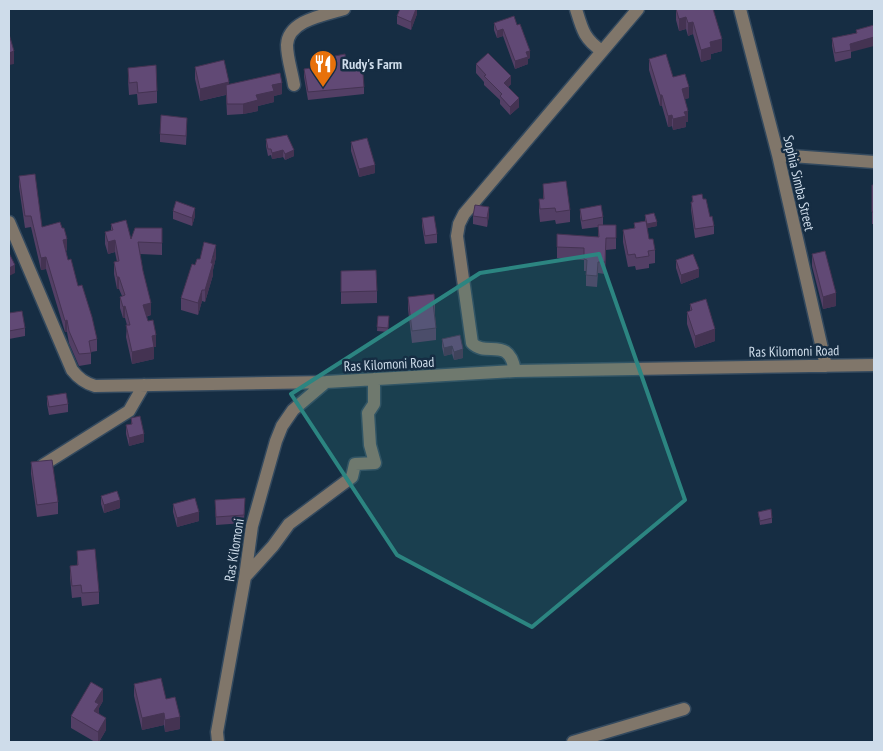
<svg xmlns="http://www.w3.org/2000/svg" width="883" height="751" font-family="'PT Sans Narrow',sans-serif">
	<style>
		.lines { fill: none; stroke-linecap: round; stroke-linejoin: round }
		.minor-casing { stroke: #33495e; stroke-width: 15 }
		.minor { stroke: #80766a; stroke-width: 12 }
		.wall { fill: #533f65 }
		.shaded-wall { fill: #443352 }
		.building { fill: #614975; stroke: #443352 }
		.marked { fill: #2c8581; fill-opacity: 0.2; stroke: #2c8581; stroke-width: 4; stroke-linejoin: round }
		.labels { text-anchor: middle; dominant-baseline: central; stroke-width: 5; stroke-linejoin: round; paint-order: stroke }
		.poi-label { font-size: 14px; font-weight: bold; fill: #cedcea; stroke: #162d43; text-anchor: start }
		.street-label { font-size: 14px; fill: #cedcea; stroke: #162d43 }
	</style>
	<rect width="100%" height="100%" fill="#162d43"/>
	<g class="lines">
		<defs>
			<path id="minor" d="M576,9C582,29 584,39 602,51
				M740,9L778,155L826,366
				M294,85C292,72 287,58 287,45C288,20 325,15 344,9
				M778,155L874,162
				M9,222L72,370C79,379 85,383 95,386L326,382L515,371L874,365
				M515,371C509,335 486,358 472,343L457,236L459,224L464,214L638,9
				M43,465L129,411L144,385
				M245,577L273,546L289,524L352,477L355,464L375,463L370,445L368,413L374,404V379
				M218,742L217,732L245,577L252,526L276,441L282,426L293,410L326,382
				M573,742L684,709"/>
		</defs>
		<!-- minor casing -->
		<use href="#minor" class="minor-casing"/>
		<!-- minor -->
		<use href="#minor" class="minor"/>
	</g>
	<!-- wall -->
	<path class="wall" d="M417,9V14L411,30L397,24V16Z
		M676,9H713L722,51L711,54V59L701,62L693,34L688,36L686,29L679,31L676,20Z
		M494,23L517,25L530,58L528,59V64L515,69L503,36L497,38L494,30Z
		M874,25L851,52V58L835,62L832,46V38L856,33V30Z
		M335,56L346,62L364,87V94L308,100L304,77V69L311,68V64L335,60Z
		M649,59L673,77L689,98L685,99L688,122H686V127L673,130L672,126L668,127L662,106H660L649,70Z
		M476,64L511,84L508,87L519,107L510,115L500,104V100L484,85V82L476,73Z
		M195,67L229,85L282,94L274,96V102L258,106V111L243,114L227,115L226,95L200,101L195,79Z
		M128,68L157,91V103L138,105L137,94L129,95L128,80Z
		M187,126L186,145L160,142V134Z
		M266,139L294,156L285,160L283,157L272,159L271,155L268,156L266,146Z
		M351,142L375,173L359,177L351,151Z
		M19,176L42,227L67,250L66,251L68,260L78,286L97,339V351L91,352V364L79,366L69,343L67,332H65L46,269L41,270L31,227L25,228L19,187Z
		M543,184L570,210V222L556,224L555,220L540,222L539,212V199H543Z
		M872,185H874V224H872Z
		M692,196L703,199L714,226V234L695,238L691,210V202H692Z
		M580,209L603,217V225H616V249L606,250L605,274L598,273L597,287L586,286V271H584V260L557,258V247L598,237V227L582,229L580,217Z
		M173,211L195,216L192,226L173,219Z
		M489,215L487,227L473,224V216Z
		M645,215L657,226L647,228L649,239L655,250V263L649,264V268L636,270L635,266L628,267L623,242V230L634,228V223L645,221Z
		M422,218L437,234V243L425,244L422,226Z
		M111,224L131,239L162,228V255L140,254L151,315L146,317L156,347H154V359L132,364L126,337L127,325L125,318H123L120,308V297L122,296L119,289H117L114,274V262H117L115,252L108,254L105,244V232L111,231Z
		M812,254L836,306L823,309L812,266Z
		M216,257L213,270V275L205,302L202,301L198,315L181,310V298L195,265L200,259Z
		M676,260L699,277L681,284L676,268Z
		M341,271L377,291V303L341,304Z
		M408,297L435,303V315L436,328V340L412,343L408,309Z
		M690,304L715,341L695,348L687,324V312L690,311Z
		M9,313L25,328V336L9,339Z
		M378,316H389L388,332L377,331Z
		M442,339L463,358L454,360L452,354L444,356L442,347Z
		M47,396L68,404V412L49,415L47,404Z
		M131,418L144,442L129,446L126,434V425L131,424Z
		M31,462L58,502V514L37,517L31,474Z
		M101,496L120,508L104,513L101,504Z
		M245,498L244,523L216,525L215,500Z
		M173,504L199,521L177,527L173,512Z
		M758,512L772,518V523L760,525Z
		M77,551L99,592V604L82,606L81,597L72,598L70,578V566L77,565Z
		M134,684L166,699L180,729L165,732L164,725L142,730L134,696Z
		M103,701L99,708V713L106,730L99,742H95L71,728V716Z"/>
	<!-- shaded-wall -->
	<path class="shaded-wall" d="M416,9H417V14L411,30V22Z
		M686,17V29L679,31V19Z
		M693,22V34L688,36V23Z
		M503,29V36L497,38V31Z
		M874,37V46L851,52L850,44Z
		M722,39V51L711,54V59L701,62V50L710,42Z
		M14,51V64L9,65V53Z
		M530,51V58L528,59V64L515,69V61L526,52Z
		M511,76V84L504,91V83Z
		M229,82V94L200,101V89Z
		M282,83V94L274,96V102L258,106V111L243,114V104L272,85Z
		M689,87V98L682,100V89Z
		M660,95H662V106H660Z
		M519,98V107L510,115V107Z
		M688,111V122H686V127L673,130V119L684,112Z
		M672,115V126L668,127V116Z
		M283,150V157L272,159V153Z
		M294,150V156L285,160V154Z
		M375,165V173L359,177V169Z
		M489,207V215L487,227V218Z
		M195,208V216L192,226V218Z
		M657,222V226L647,228V224Z
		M606,238V250L605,274V262Z
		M67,239V250L63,251V240Z
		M115,240V252L108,254V242Z
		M216,245V257L213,270V275L205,302V290Z
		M46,257V269L41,270V258Z
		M15,265V273L9,276V268Z
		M699,269V277L681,284V275Z
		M117,277H119V289H117Z
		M202,290V301L198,315V303Z
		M836,293V306L823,309V297Z
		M151,303V315L143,317V305Z
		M125,306V318H123V307Z
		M67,320V332H65V321Z
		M715,329V341L695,348V336Z
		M156,335V347H154V359L132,364V352L152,336Z
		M452,346V354L444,356V348Z
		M463,349V358L454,360V352Z
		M144,434V442L129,446V438Z
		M120,500V508L104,513V505Z
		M199,512V521L177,527V518Z
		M103,689V701L99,708V716L94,723L95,702Z
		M164,713V725L142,730V718Z
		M180,717V729L165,732V720Z
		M106,718V730L99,742H98V732Z"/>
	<!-- building -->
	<path class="building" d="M400,9H416L411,22L397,16Z
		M676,9H713L722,39L710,42L711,47L701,50L693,22L688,23L686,17L679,19Z
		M514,16L517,25L520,24L530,51L526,52L528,57L515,61L503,29L497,31L494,23Z
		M874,25V37L850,44L851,50L835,53L832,38L857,33L856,30Z
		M9,34L14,51L9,53Z
		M488,53L511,76L504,83L519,98L510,107L500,96L502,94L484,76L486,75L476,64Z
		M345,54L346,62L362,60L364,87L308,92L304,69L311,68V64L336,60L335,56Z
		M666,54L673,77L685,74L689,87L682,89L688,111L684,112L686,116L673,119L672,115L668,116L662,95H660L649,59Z
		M224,60L229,82L200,89L195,67Z
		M156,65L157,91L138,93L137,82L129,83L128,68Z
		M280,73L282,83L272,85L274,91L256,95L258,100L243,104H227L226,85Z
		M161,115L187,118L186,136L160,134Z
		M287,135L294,150L285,154L283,150L272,153L271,149H268L266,139Z
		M367,138L375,165L359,169L351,142Z
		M35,174L42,227L60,222L62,228H64L67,239L63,240L68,260L71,259L78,286L82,285L92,317L97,339L89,341L91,353L79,354L69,331L67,320L65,321L46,257L41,258L31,216H25L19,176Z
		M566,181L570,210L556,212L555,208L540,209L539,199H544L543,184Z
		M872,185H874V212H872Z
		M702,194L703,199H706L710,217L712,216L714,226L695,229L691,202H693L692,196Z
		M176,201L195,208L192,218L173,211Z
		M475,205L489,207L487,218L473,216Z
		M601,205L603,217L582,221L580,209Z
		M654,213L657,222L647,224L645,215Z
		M434,216L437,234L425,236L422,218Z
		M126,220L131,239L135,228H162V243L138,242L143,271L151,303L143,305L148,321L153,320L156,335L152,336L154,347L132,352L126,325H130L125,306L123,307L120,297L125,295L119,277H117L114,262L119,261L115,240L108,242L105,232L113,230L111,224Z
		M646,221L649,239H653L655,250L648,251L649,256L636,258L635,254L628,255L623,230L635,228L634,223Z
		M598,225H616V238H606L605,262H598L597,276L586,275L587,260L584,259V248L557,247V234L599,237Z
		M204,242L216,245L211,263H213L205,290H202L198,303L181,298L192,264L195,265L197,259H200Z
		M825,251L836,293L823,297L812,254Z
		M9,253L15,265L9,268Z
		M693,254L699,269L681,275L676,260Z
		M376,270L377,291L341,292V271Z
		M434,294L435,303H433L436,328L412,331L408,297Z
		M706,299L715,329L695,336L687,312L692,310L690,304Z
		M22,311L25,328L9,331V313Z
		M378,316H389L388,328L377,327Z
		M460,335L463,349L454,352L452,346L444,348L442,339Z
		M66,393L68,404L49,407L47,396Z
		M140,416L144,434L129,438L126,425L132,424L131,418Z
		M52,460L58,502L37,505L31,462Z
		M117,491L120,500L104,505L101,496Z
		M195,498L199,512L177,518L173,504Z
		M245,498L244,515L216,517L215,500Z
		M771,509L772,518L760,521L758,512Z
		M95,549L99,592L82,593L81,585L72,586L70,566L78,565L77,551Z
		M161,678L166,699L175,697L180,717L165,720L164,713L142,718L134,684Z
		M91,682L103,689L95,702L99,704L94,711L106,718L98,732L71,716Z"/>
	<!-- marked area -->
	<path class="marked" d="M599,254L685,500L532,627L397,555L291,394L480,273Z"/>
	<!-- icons -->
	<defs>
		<symbol id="restaurant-pin" viewBox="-11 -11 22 30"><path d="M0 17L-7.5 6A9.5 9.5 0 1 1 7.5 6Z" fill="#e8710a" stroke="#162d43"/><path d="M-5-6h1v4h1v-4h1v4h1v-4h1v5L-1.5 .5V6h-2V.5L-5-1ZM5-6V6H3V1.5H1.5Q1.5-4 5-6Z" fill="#fff"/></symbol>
	</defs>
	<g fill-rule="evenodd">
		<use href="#restaurant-pin" x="307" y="48" width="32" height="43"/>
	</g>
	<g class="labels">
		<!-- poi labels -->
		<g class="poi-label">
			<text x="342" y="64">Rudy's Farm</text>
		</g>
		<!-- street labels -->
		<g class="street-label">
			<text transform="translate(799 183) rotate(77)">Sophia Simba Street</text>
			<text transform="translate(794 351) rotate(-1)">Ras Kilomoni Road</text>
			<text transform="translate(389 364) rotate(-3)">Ras Kilomoni Road</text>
			<text transform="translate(234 550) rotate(-81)">Ras Kilomoni</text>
		</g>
	</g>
	<!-- border -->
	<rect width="883" height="751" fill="none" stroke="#cedcea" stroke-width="20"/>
</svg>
